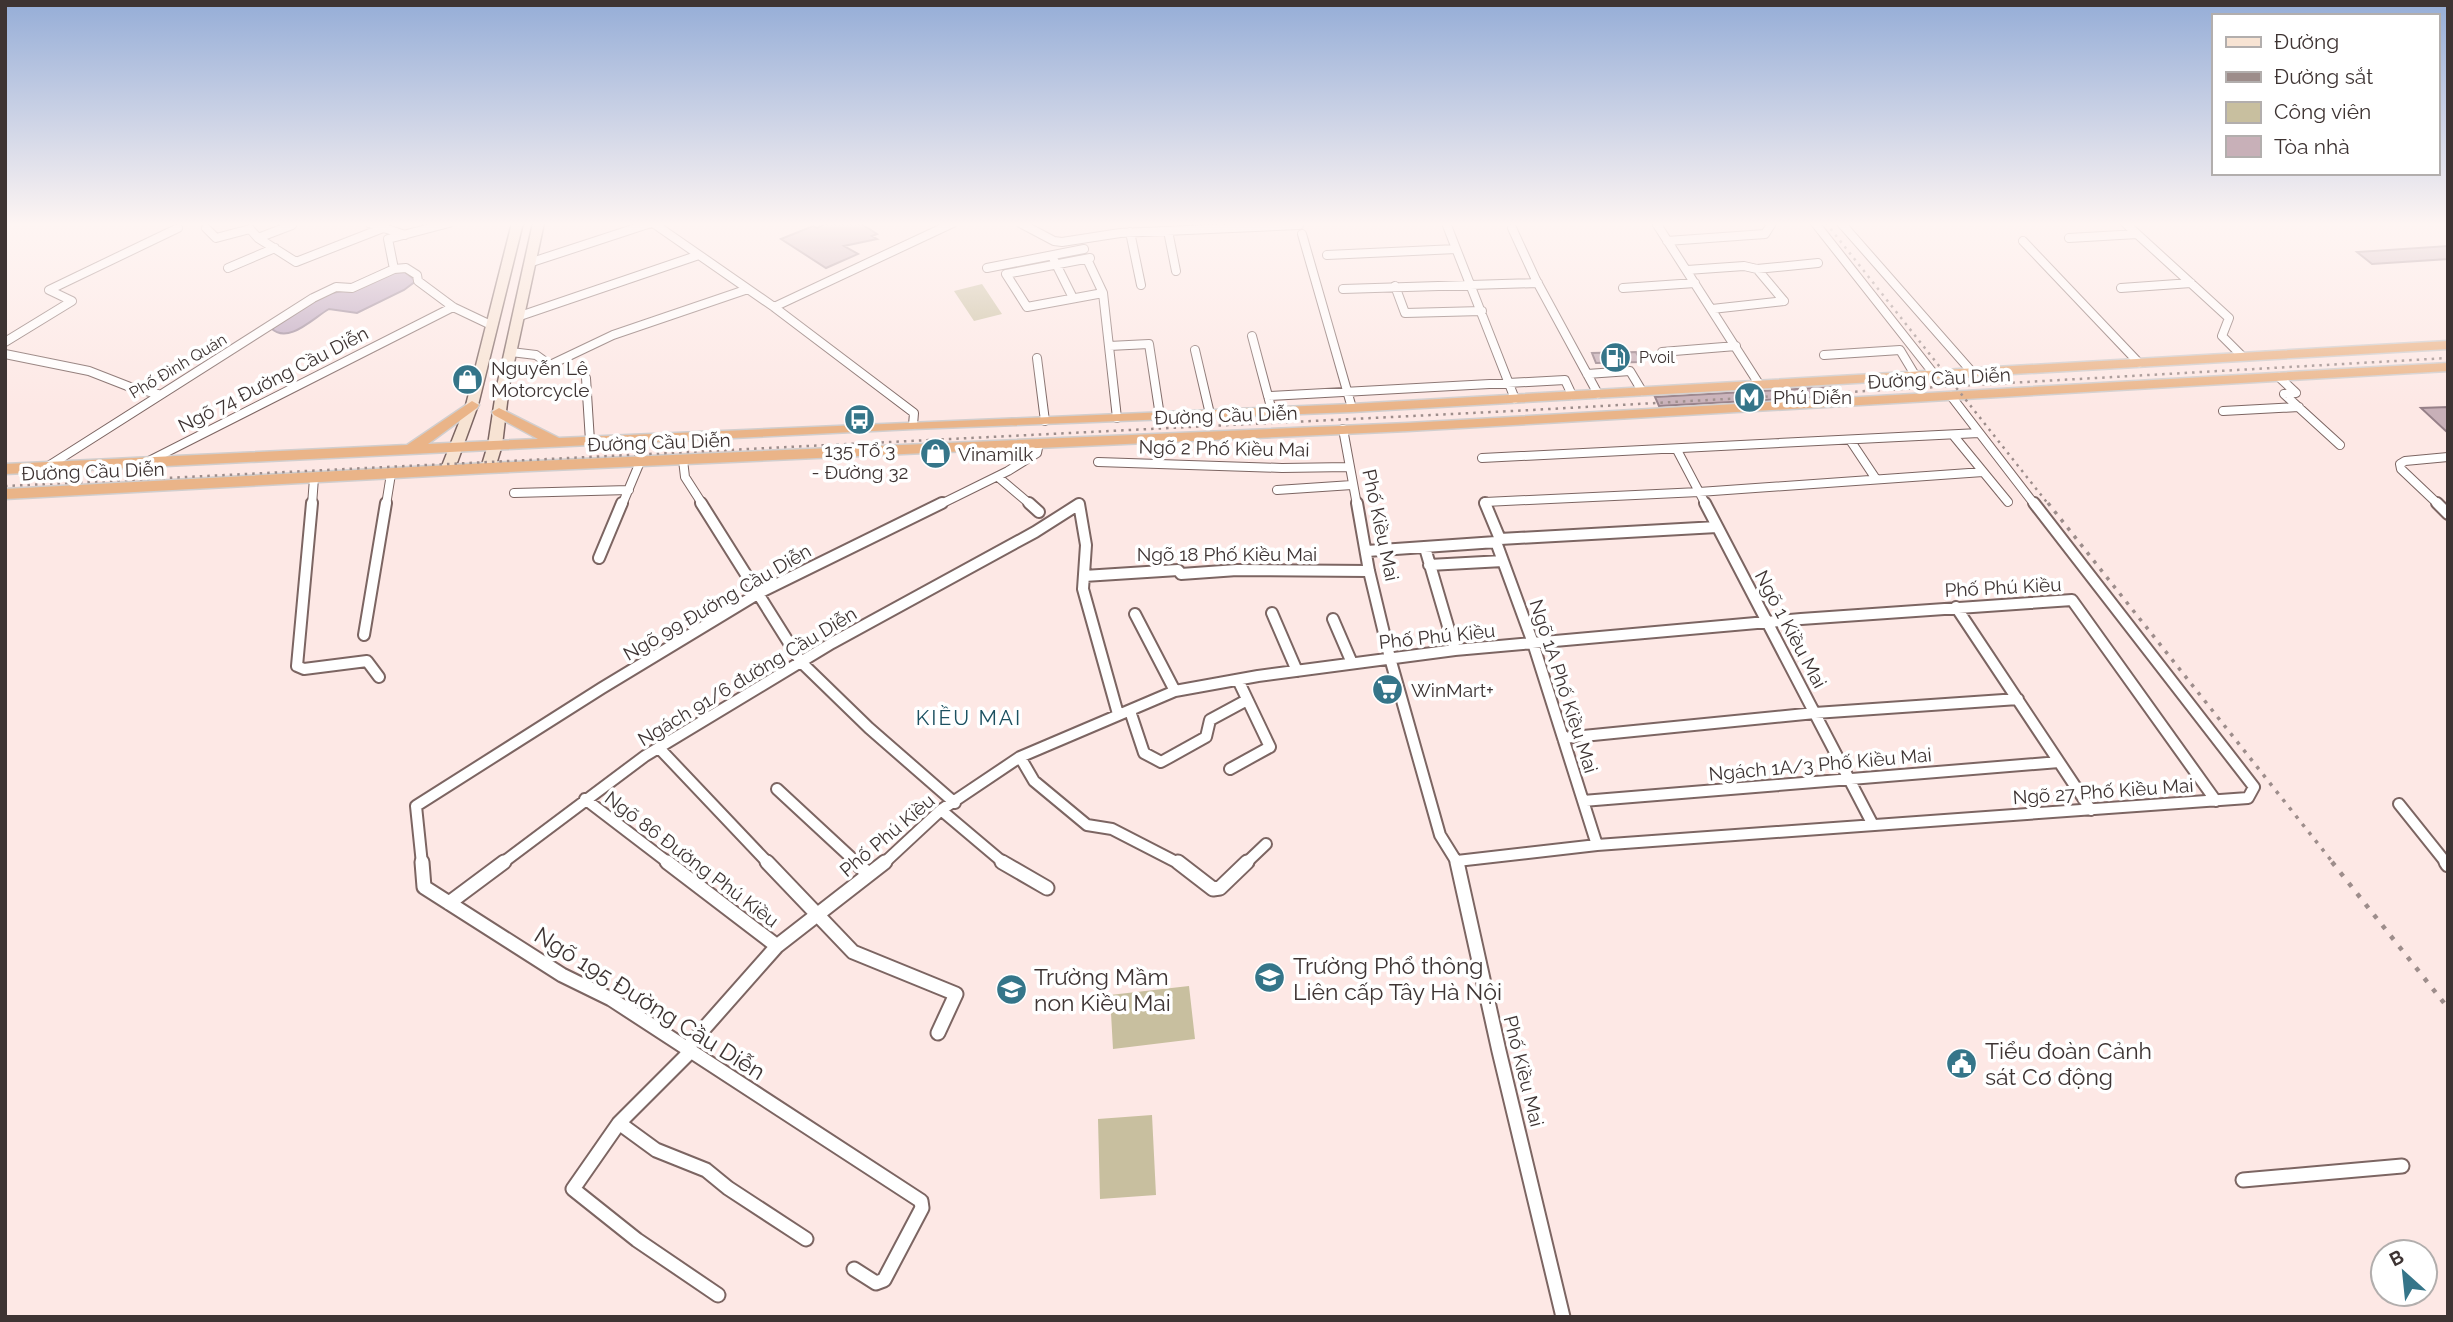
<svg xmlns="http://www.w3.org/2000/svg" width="2453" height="1322" font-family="Raleway,sans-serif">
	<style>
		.green { fill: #c8bf9f }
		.water { fill: #baa3be; stroke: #958294; stroke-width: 2 }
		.building { fill: #c8b0b8; stroke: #968088; stroke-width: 2 }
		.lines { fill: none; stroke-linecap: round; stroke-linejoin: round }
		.minor-far2-casing { stroke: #7c6562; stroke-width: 10 }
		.minor-far1-casing { stroke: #7c6562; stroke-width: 14 }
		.minor-casing { stroke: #7c6562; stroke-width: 17 }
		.secondary-casing { stroke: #7c6562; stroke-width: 3 }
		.trunk-casing { stroke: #d1cece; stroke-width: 3 }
		.minor-far2 { stroke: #fff; stroke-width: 8 }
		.minor-far1 { stroke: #fff; stroke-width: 10 }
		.minor { stroke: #fff; stroke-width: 13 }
		.secondary { fill: #f7e3d3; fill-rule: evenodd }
		.trunk { fill: #eab488; fill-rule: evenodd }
		.rail-far2 { stroke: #9d8d8b; stroke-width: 2.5; stroke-dasharray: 2.5 5; stroke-linecap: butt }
		.rail-far1 { stroke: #9d8d8b; stroke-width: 3.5; stroke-dasharray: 3.5 7; stroke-linecap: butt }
		.rail { stroke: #9d8d8b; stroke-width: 4.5; stroke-dasharray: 4.5 9; stroke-linecap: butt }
		.labels { text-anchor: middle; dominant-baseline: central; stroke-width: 7; stroke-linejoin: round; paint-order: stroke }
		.far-poi-label { font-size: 16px; fill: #3e3433; stroke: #fff; text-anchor: start }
		.far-street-label { font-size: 16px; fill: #3e3433; stroke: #fff }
		.poi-label { font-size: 19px; fill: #3e3433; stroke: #fff; text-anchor: start }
		.street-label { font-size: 19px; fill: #3e3433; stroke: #fff }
		.neighbourhood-label { font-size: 21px; letter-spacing: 2px; fill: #1c5060; stroke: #fff }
		.near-poi-label { font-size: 23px; fill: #3e3433; stroke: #fff; text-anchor: start }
		.near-street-label { font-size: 23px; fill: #3e3433; stroke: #fff }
	</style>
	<rect width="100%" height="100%" fill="#fde8e5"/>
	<!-- green -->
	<path class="green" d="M982,284L1002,314L974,321L954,291Z
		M1189,986L1195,1039L1113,1049L1110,995Z
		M1152,1115L1156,1195L1100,1199L1098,1119Z"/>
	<!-- water -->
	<path class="water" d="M404,271L416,281L404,290L357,313L329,309C313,318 288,345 271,328L327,294L358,288L396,272Z"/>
	<!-- building -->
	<path class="building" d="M827,223H860L877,234L872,236L877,239L844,246L858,254L826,268L781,239L813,226L817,228Z
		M2448,246V259L2372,264L2357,252Z
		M1636,352L1641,362L1596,363L1592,353Z
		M1833,387L1839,396L1659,406L1655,397Z
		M2448,407V433L2421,408Z"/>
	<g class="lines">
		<defs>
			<path id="minor-far2" d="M369,223L405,235
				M653,223L774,307L914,413L913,425
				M1020,223L1054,241L1062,242L1120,233L1299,225
				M1446,223L1515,399
				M1656,223L1759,384
				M1815,223L1934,374
				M1841,223L1972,372
				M2125,223L2229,318L2222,336L2242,356
				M206,228L216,238L250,229L258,238L292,225L291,223
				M1512,228L1536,280L1598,394
				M1168,231L1176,271
				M1130,232L1141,285
				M1302,234L1352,408
				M258,238L296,262L383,228
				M2069,238L2137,234
				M1667,241L1765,234L1772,223
				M2023,241L2139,363
				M1327,255L1456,249
				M1090,258L1006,274L1027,307L1103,293
				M1087,259L1103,293L1117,418
				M1054,260L1073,298
				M532,262L651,223
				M228,268L275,248
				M987,268L1084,249
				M394,269L406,268L417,275L418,281L453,307L493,326
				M1757,269L1784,301
				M1687,270L1744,266L1757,269L1818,263
				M1395,286L1405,313L1482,311
				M1623,288L1695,283
				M2121,288L2191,283
				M1343,289L1538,283
				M774,307L953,223
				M1712,309L1784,301
				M520,316L699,255
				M1252,336L1272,411
				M5,342L72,301L49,290L178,228
				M1109,346L1149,344L1160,416
				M1195,350L1210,414
				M511,352L536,355L550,365L613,335L748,289
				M1662,352L1736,346
				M5,354L89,371L130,387L158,394
				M1824,355L1900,350L1915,375
				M1037,358L1045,421
				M1587,374L1630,371L1642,391
				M2279,377L2296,393L2284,394L2340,445
				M586,378L590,441
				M1268,396L1565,380L1572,395
				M1951,396L2035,505
				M2223,411L2299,407
				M1343,429L1357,505
				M1953,435L2008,502
				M1850,440L1876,479
				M1677,450L1706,505
				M1482,458L1979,433
				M683,460L685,477L703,505
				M147,462L453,307
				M1098,462L1282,468L1349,467
				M47,467L313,298L336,287L352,288L394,269L388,239L449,223
				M998,477L1031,505
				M1277,490L1352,485
				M514,493L629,490
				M312,505L314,478
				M386,505L391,474
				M622,505L640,462
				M939,505L1008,471L1037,453L1039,443
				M1078,505H1079
				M1486,505L1485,502L1699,492L1983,472
				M2439,505L2401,469L2400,464L2405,461L2448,457"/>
			<path id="minor-far1" d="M312,503L297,666L304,669L367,661L379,677
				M701,503L801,662L869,728L955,803
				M1029,503L1039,512
				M1357,503L1369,571L1390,658L1440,835L1458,864
				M1485,503L1500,539
				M1705,503L1873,825
				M2437,503L2448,514
				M1500,539L1496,542L1533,643L1597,845
				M1500,539L1717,527
				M1425,548L1455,650
				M1367,551L1496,542
				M599,558L622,503
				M1429,565L1503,561
				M1084,576L1178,570L1181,574L1237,570L1369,571
				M1956,607L2091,810
				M1272,613L1297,671
				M1135,614L1175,691
				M1333,619L1352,663
				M364,635L386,503
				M1130,711L1144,753L1161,762L1206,737L1210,720L1247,700
				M1563,738L1815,713L2018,699
				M659,748L769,864
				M1020,757L1034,781L1087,825L1112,829L1180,864
				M1230,769L1270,747L1238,680
				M777,789L858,864
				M585,799L670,864
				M1583,801L2059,762
				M2399,804L2447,864
				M941,810L1005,864
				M1457,861L1597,845L2248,798L2254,787L2034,503
				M422,864L416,806L602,688L759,593L942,503
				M501,864L645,756L832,643L1035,532L1079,504L1086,545L1083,589L1118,714
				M883,864L941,810L1020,757L1175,691L1258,676L1455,650L1801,619L2072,600L2216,801
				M1245,864L1266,844"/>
			<path id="minor" d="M422,862L424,887L562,975L611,999L921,1201L922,1208L884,1280L876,1283L854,1269
				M667,862L777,946
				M767,862L853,952L956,994L938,1033
				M856,862L868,874
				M1002,862L1047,888
				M1178,862L1213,889L1220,888L1247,862
				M1457,862L1499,1051L1563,1317
				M2446,862L2448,865
				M449,903L504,862
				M686,1049L777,946L885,862
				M689,1053L619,1123L573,1189L637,1240L718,1295
				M619,1123L656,1150L706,1170L728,1188L806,1239
				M2243,1180L2402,1166"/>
			<path id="secondary" d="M512,223H523L478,405L454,471L452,474H442L440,471L466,405Z
				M533,223H544L509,386L502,445L495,468L488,472L481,468L488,445L497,386Z"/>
			<path id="trunk" d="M2448,341V349L1352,412L913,429L5,474V464L407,445L472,401L479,405L477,408L428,444L538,439L494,415L492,412L499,408L559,438L1352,404Z
				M2448,363V371L1408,431L488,473L5,499V489L488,463L1408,423Z"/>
		</defs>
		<!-- minor-far2 casing -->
		<use href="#minor-far2" class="minor-far2-casing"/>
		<!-- minor-far1 casing -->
		<use href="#minor-far1" class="minor-far1-casing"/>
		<!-- minor casing -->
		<use href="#minor" class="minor-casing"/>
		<!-- secondary casing -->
		<use href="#secondary" class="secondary-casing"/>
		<!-- trunk casing -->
		<use href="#trunk" class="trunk-casing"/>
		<!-- minor-far2 -->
		<use href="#minor-far2" class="minor-far2"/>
		<!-- minor-far1 -->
		<use href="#minor-far1" class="minor-far1"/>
		<!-- minor -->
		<use href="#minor" class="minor"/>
		<!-- secondary -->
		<use href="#secondary" class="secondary"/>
		<!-- trunk -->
		<use href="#trunk" class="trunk"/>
		<!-- rail-far2 -->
		<path class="rail-far2" d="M1826,223L2049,505
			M5,486L1532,410L2448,358"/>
		<!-- rail-far1 -->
		<path class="rail-far1" d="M2048,503L2334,864"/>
		<!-- rail -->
		<path class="rail" d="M2332,862L2448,1008"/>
	</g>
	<!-- sky -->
	<linearGradient id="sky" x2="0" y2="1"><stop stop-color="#95add7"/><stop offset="0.55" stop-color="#fef5f3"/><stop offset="1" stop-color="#fef5f3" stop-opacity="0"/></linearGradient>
	<rect width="2453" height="408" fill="url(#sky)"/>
	<!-- icons -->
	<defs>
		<symbol id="fuel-disc" viewBox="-11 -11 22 22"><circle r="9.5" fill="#357589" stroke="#fff"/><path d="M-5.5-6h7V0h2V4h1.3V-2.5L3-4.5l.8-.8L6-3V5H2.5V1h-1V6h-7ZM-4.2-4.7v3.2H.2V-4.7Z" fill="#fff"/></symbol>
		<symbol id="shop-disc" viewBox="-11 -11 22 22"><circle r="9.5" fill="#357589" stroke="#fff"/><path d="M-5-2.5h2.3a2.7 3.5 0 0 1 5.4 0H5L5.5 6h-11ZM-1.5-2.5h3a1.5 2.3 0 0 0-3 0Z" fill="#fff"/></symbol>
		<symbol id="metro-disc" viewBox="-11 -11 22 22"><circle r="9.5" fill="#357589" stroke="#fff"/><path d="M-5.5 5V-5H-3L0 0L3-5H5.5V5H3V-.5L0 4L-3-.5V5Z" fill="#fff"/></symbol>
		<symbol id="bus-disc" viewBox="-11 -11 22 22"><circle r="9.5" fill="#357589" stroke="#fff"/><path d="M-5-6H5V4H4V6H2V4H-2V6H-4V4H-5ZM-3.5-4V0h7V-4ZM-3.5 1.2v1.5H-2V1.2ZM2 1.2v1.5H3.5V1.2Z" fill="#fff"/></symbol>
		<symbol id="supermarket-disc" viewBox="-11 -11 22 22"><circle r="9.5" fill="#357589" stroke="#fff"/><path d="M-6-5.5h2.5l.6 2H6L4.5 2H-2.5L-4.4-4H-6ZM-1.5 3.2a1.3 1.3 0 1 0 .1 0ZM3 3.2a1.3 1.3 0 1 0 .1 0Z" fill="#fff"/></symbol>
		<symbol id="school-disc" viewBox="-11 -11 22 22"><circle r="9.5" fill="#357589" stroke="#fff"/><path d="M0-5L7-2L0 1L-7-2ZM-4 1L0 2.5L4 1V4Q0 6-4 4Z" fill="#fff"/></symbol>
		<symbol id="civic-disc" viewBox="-11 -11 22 22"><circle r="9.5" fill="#357589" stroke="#fff"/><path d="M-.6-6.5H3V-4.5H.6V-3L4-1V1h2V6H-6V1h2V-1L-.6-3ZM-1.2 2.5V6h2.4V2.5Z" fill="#fff"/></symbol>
	</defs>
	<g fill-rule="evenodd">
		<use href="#fuel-disc" x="1598" y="340" width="35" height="35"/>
		<use href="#shop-disc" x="450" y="362" width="35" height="35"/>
		<use href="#metro-disc" x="1732" y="380" width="35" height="35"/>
		<use href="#bus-disc" x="842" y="402" width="35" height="35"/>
		<use href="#shop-disc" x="918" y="436" width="35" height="35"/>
		<use href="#supermarket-disc" x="1370" y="672" width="35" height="35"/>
		<use href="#school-disc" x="1252" y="960" width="35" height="35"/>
		<use href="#school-disc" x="994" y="972" width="35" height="35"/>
		<use href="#civic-disc" x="1944" y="1046" width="35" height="35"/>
	</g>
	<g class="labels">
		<!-- far-poi labels -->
		<g class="far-poi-label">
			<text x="1639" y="357">Pvoil</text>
		</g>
		<!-- far-street labels -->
		<g class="far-street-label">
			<text transform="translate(178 366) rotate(-31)">Phố Đình Quán</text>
		</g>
		<!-- poi labels -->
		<g class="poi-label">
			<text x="491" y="368">Nguyễn Lê<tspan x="491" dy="22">Motorcycle</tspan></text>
			<text x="1773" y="397">Phú Diễn</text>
			<text x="860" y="450" text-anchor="middle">135 Tổ 3<tspan x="860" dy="22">- Đường 32</tspan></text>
			<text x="958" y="454">Vinamilk</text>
			<text x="1411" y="690">WinMart+</text>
		</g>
		<!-- street labels -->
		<g class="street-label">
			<text transform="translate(1939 378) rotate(-3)">Đường Cầu Diễn</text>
			<text transform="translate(273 379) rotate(-27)">Ngõ 74 Đường Cầu Diễn</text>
			<text transform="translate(1226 415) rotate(-2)">Đường Cầu Diễn</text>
			<text transform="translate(659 442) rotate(-2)">Đường Cầu Diễn</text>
			<text transform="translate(1224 448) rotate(1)">Ngõ 2 Phố Kiều Mai</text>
			<text transform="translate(93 471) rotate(-2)">Đường Cầu Diễn</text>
			<text transform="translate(1381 525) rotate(78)">Phố Kiều Mai</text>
			<text x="1227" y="554">Ngõ 18 Phố Kiều Mai</text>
			<text transform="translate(2003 587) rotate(-3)">Phố Phú Kiều</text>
			<text transform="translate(717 602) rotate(-30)">Ngõ 99 Đường Cầu Diễn</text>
			<text transform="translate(1791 629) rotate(62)">Ngõ 1 Kiều Mai</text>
			<text transform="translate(1437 636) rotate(-6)">Phố Phú Kiều</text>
			<text transform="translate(747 676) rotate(-31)">Ngách 91/6 đường Cầu Diễn</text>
			<text transform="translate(1564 686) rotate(72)">Ngõ 1A Phố Kiều Mai</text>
			<text transform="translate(1820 764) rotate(-5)">Ngách 1A/3 Phố Kiều Mai</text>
			<text transform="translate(2103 791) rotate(-4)">Ngõ 27 Phố Kiều Mai</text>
			<text transform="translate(887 835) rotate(-40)">Phố Phú Kiều</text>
			<text transform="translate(692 859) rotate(37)">Ngõ 86 Đường Phú Kiều</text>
			<text transform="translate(1524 1071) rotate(76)">Phố Kiều Mai</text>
		</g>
		<!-- neighbourhood labels -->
		<g class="neighbourhood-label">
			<text x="969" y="717">KIỀU MAI</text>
		</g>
		<!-- near-poi labels -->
		<g class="near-poi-label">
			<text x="1293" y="965">Trường Phổ thông<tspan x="1293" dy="26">Liên cấp Tây Hà Nội</tspan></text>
			<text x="1034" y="976">Trường Mầm<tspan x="1034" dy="26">non Kiều Mai</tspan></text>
			<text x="1985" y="1050">Tiểu đoàn Cảnh<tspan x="1985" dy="26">sát Cơ động</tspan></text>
		</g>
		<!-- near-street labels -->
		<g class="near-street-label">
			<text transform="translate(650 1003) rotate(32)">Ngõ 195 Đường Cầu Diễn</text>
		</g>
	</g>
	<!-- border -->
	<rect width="2453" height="1322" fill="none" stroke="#3e3433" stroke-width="14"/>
	<!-- legend -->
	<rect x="2212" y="14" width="228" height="161" fill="#ffffff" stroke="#b2aead" stroke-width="2"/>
	<rect x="2226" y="37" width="35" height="10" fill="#f7e3d3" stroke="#b2aead" stroke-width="2"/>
	<text x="2274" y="49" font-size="21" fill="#3e3433">Đường</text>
	<rect x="2226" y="72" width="35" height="10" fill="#9d8d8b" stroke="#b2aead" stroke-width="2"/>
	<text x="2274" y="84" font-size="21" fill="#3e3433">Đường sắt</text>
	<rect x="2226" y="102" width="35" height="21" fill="#c8bf9f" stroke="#b2aead" stroke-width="2"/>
	<text x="2274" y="119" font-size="21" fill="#3e3433">Công viên</text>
	<rect x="2226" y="136" width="35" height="21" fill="#c8b0b8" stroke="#b2aead" stroke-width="2"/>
	<text x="2274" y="154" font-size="21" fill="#3e3433">Tòa nhà</text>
	<!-- north arrow -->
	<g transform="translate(2404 1273) rotate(333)"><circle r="33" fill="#ffffff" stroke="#b2aead" stroke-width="2"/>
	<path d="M0-5L12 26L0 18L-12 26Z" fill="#357589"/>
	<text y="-10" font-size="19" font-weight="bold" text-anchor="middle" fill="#3e3433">B</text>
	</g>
</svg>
